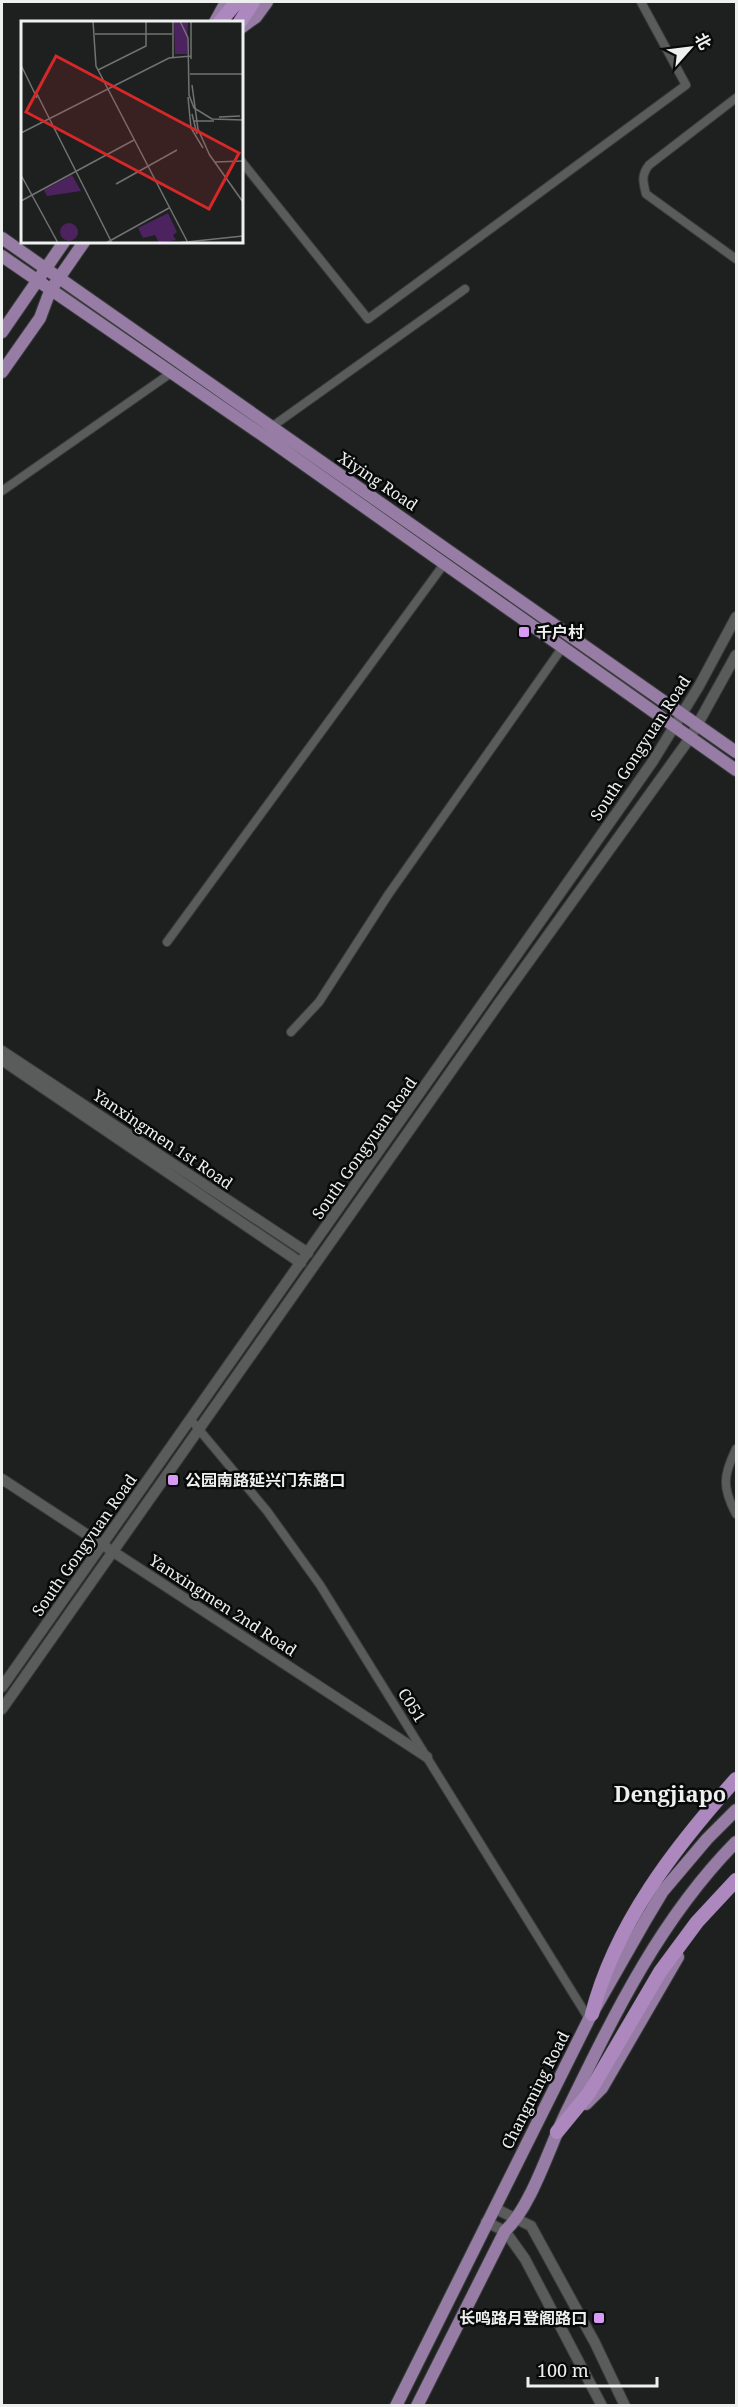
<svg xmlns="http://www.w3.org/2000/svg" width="738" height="2407" font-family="'Noto Serif','Noto Sans SC',serif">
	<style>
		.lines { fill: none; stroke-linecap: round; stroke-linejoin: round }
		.minor-casing { stroke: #3a3d3c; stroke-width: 10 }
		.tertiary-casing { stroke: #3a3d3c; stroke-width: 12 }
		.secondary-casing { stroke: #3a3d3c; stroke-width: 12 }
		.primary-casing { stroke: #3a3d3c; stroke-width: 14 }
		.trunk-casing { stroke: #3a3d3c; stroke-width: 15 }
		.minor { stroke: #595c5b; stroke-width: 8 }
		.tertiary { stroke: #595c5b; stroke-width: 10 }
		.secondary { stroke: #595c5b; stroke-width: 10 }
		.primary { stroke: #977da5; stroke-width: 12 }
		.trunk { stroke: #ac88be; stroke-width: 14 }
		.poi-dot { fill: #d99af7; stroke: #080909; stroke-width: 2 }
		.labels { text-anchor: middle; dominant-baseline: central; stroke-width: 5; stroke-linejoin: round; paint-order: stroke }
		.street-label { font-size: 16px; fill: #eef0ef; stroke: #080909 }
		.poi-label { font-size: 16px; font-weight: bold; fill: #eef0ef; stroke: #080909; text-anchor: start }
		.district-label { font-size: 22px; font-weight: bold; fill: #eef0ef; stroke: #080909 }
		.inset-road { fill: none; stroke: #717372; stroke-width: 1.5 }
		.view { fill: #d62828; fill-opacity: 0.15; stroke: #d62828; stroke-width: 3 }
		.inset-edge { fill: none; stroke: #eef0ef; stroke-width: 3 }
	</style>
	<rect width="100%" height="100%" fill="#1d201f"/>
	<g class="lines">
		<defs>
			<path id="minor" d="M736,98L649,165C641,175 643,182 646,194L736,259
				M242,162L368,319L686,85L641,2
				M270,428L465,289
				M2,491L171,373
				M167,942L444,564
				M291,1032L319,1002L388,895L562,648
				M191,1420L267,1511L320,1585L589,2019
				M736,1449C723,1476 722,1487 736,1514"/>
			<path id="tertiary" d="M2,1051L308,1253
				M2,1060L301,1263
				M2,1479L427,1757"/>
			<path id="secondary" d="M2,1687L653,761L699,686L736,617
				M2,1709L499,1003L690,738L736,655
				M494,2208L531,2226L595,2343L625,2406
				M486,2222L505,2231L525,2259L602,2406"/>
			<path id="primary" d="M215,22L226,2
				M242,27L256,17L267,2
				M2,238L736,752
				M2,256L271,441L736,770
				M2,332L64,242
				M2,372L40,318L50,291L84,242
				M586,2104L602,2088L678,1957
				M396,2406L589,2019L645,1921L663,1891L707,1839L736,1810
				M417,2406L505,2231C531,2207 549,2148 565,2115C613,2017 659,1920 736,1842"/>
			<path id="trunk" d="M220,22L237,2
				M240,22L253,2
				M592,2014C615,1924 675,1847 736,1779
				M557,2132L589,2093L660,1972L697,1922L736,1880"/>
		</defs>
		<!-- minor casing -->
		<use href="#minor" class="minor-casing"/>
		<!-- tertiary casing -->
		<use href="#tertiary" class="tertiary-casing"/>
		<!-- secondary casing -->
		<use href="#secondary" class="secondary-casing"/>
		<!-- primary casing -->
		<use href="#primary" class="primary-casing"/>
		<!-- trunk casing -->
		<use href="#trunk" class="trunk-casing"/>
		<!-- minor -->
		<use href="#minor" class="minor"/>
		<!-- tertiary -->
		<use href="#tertiary" class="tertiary"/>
		<!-- secondary -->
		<use href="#secondary" class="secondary"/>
		<!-- primary -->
		<use href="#primary" class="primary"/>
		<!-- trunk -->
		<use href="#trunk" class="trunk"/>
	</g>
	<!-- markers -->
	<g class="poi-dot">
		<rect x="518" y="626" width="12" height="12" rx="3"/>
		<rect x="167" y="1474" width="12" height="12" rx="3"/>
		<rect x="593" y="2312" width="12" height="12" rx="3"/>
	</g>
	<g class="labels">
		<!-- street labels -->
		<g class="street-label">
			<text transform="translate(378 481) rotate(34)">Xiying Road</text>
			<text transform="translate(640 748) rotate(-57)">South Gongyuan Road</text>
			<text transform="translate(163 1139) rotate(34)">Yanxingmen 1st Road</text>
			<text transform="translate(364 1148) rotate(-55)">South Gongyuan Road</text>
			<text transform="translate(84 1545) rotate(-55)">South Gongyuan Road</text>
			<text transform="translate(223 1605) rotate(33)">Yanxingmen 2nd Road</text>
			<text transform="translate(412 1705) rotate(58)">C051</text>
			<text transform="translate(535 2090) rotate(-63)">Changming Road</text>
		</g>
		<!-- poi labels -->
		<g class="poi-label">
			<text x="536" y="632">千户村</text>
			<text x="185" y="1480">公园南路延兴门东路口</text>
			<text x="587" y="2318" text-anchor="end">长鸣路月登阁路口</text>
		</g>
		<!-- district labels -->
		<g class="district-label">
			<text x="670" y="1793">Dengjiapo</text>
		</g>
	</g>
	<!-- overview -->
	<g transform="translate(21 21)">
		<rect width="222" height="222" fill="#1d201f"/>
		<path d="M153,0H167L166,33H154ZM51,154L60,170L26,175L23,169ZM147,192L156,211L152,214L155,219L138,222L134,214L122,217L117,207ZM39 211a9 9 0 1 1 18 0a9 9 0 1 1-18 0Z" fill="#4c225f"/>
		<path class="inset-road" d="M72,0L75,45L167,222M152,0V36M159,0L167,17L168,74L173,87L191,98L222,99M74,13H151M170,38V0M0,44L16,77M77,49L125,25V0M169,53H222M171,64L177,108L189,135M16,73L91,222M167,76L170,107L182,127M171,93L176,113M198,96L219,95M173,100H193M0,112L148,37L170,35M188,133L222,181M194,141L222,140M0,154L37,222M95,163L156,129M0,180L113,119M85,222L148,187M156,222L222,215"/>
		<path class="view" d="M35,35L218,132L188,188L5,91Z"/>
		<rect width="222" height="222" class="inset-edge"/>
	</g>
	<!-- border -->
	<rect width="738" height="2407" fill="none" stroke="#eef0ef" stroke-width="6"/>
	<!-- north arrow -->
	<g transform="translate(690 48) rotate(62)" stroke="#080909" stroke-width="4.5" paint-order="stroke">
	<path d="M0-4.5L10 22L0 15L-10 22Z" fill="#eef0ef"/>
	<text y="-9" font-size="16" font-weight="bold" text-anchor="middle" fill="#eef0ef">北</text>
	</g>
	<!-- scale -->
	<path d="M528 2377v9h129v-9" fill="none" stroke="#eef0ef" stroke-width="3"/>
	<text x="537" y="2377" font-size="18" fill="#eef0ef" stroke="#080909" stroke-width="4.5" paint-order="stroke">100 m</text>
</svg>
